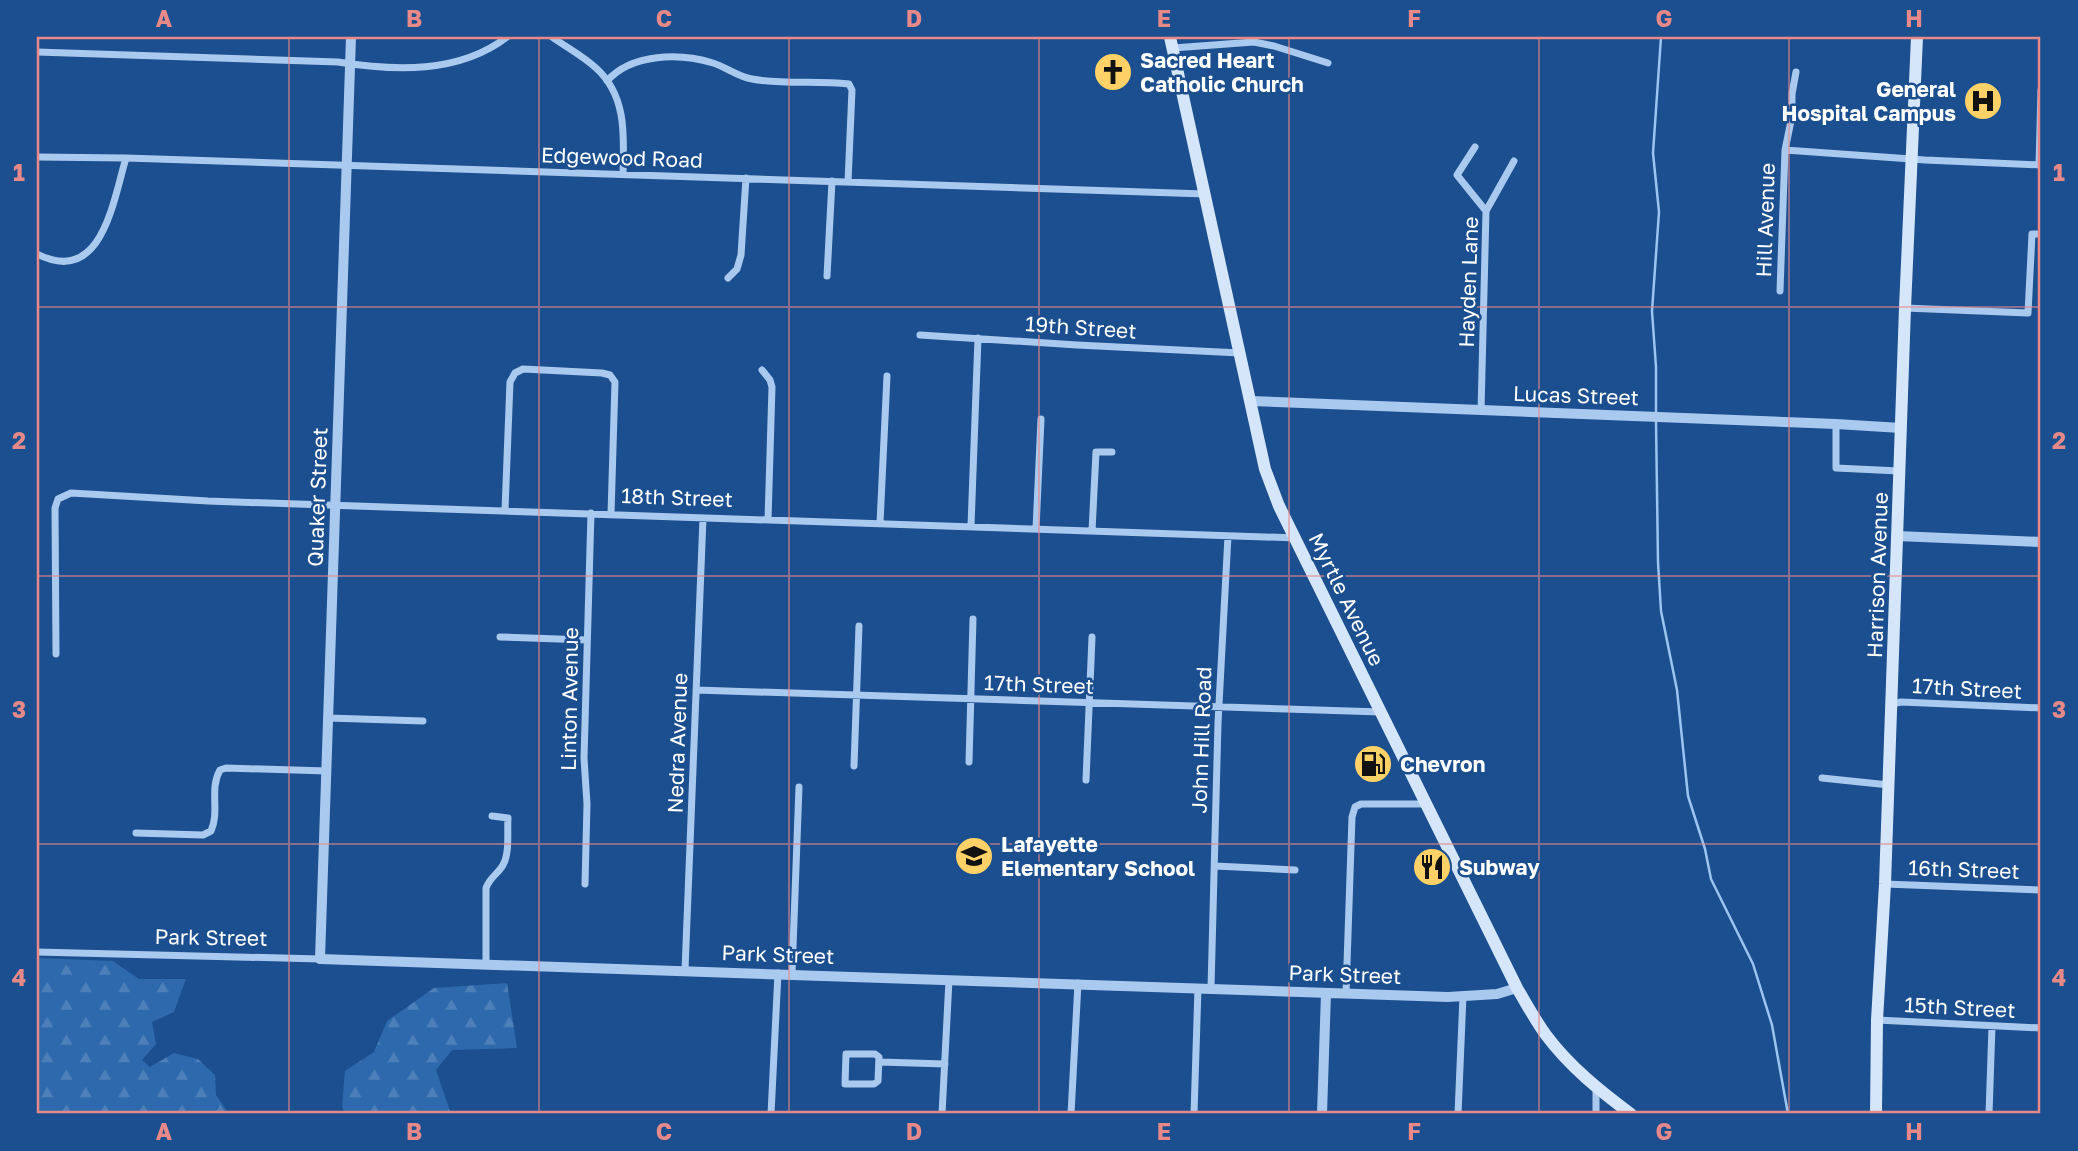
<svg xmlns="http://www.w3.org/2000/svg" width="2078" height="1151" font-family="'Golos Text',sans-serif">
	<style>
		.forest { fill: url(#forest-firs) }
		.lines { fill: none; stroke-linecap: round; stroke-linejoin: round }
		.stream { stroke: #9cc4f0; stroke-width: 2.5 }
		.minor { stroke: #a9c9ee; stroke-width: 7 }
		.tertiary { stroke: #a9c9ee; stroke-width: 10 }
		.secondary { stroke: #d6e6fa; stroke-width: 12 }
		.grid { fill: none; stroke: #e88989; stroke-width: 2; stroke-opacity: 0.55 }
		.labels { text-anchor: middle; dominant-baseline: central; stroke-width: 5; stroke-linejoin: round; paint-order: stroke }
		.poi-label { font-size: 21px; font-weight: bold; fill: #fff; stroke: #1b4f8f; text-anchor: start }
		.street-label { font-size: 21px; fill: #fff; stroke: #1b4f8f }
		.neatline { fill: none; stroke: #e88989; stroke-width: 2.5 }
		.grid-label { font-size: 23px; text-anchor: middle; font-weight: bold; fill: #e88989 }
	</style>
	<defs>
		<pattern id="forest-firs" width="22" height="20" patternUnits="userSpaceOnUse" patternTransform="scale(1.75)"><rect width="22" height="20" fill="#2e69ad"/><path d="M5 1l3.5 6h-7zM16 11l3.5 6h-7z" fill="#4d80b9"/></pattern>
	</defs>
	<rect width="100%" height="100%" fill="#1b4f8f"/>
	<!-- forest -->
	<path class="forest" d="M37,958L113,961L139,979H186L174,1012L152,1022L156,1044L142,1060L150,1067L174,1053L198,1059L215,1075L216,1095L229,1114H37Z
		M507,983L517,1048L452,1050L436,1070L451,1114H345L342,1106L345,1071L374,1052L387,1021L434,988Z"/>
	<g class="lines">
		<!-- stream -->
		<path class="stream" d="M1656,414V367L1652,311L1659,212L1653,153L1661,37
			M1656,421L1658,562L1661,611L1677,690L1688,796L1705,849L1711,879L1753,964L1772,1025L1788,1114"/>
		<!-- minor -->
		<path class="minor" d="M552,37C566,47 583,56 596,68C627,96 624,136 623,174
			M1173,48L1254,42L1274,46L1328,63
			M37,52L338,62C394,71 459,74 507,37
			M607,81C632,53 680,53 713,63C726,67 738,77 752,79C784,85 817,80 849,84L852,90L848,182
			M1475,147L1457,175L1486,211
			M1785,150L1925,160L2041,165
			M37,157L126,158L1205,194
			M2039,165L2041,90
			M37,254C102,287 113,201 126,158
			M827,276L832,181
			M728,278L737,269L741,255L746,178
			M1780,291L1785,150L1792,116V94L1796,72
			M1905,308L2028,313L2032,234H2041
			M920,335L1077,345L1240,353
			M762,370L770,380L772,387L768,520
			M1481,411L1486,211L1514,161
			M1836,424V468L1899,471
			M505,510L510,382L515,373L523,369L602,373L610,375L615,382L611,514
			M880,523L887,376
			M971,526L978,338
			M1036,529L1041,419
			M1092,531L1096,452H1112
			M500,637L587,640
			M56,654L55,508L58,499L71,493L208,501L1296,538
			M696,690L1381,712
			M1892,704L1901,702L2041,708
			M328,718L423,721
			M969,762L973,619
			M854,766L859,626
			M1822,778L1889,785
			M1086,780L1092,637
			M136,833L203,835L211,831C220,812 209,789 220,770L226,768L327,771
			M1215,866L1295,870
			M585,884L587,804L584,758L591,513
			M1885,884L2041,890
			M37,952L320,959
			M486,964V888C490,877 498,874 503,865C510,853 507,831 508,818L492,816
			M685,970L703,518
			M792,974L799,787
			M1211,988L1218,723L1228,536
			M1346,993L1352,817L1355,807L1361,804H1426
			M1877,1020L2041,1028
			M846,1054H875L879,1057L878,1081L874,1084H845Z
			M880,1062L945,1064
			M771,1114L778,973
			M942,1114L949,980
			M1071,1114L1078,983
			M1194,1114L1198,988
			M1458,1114L1463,996
			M1596,1114V1088
			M1989,1114L1992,1026"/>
		<!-- tertiary -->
		<path class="tertiary" d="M351,37L320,959L1448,997L1497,994L1517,988
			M1250,401L1836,424L1901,428
			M1897,536L2041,542
			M1322,1114L1326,993"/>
		<!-- secondary -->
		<path class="secondary" d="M1170,37L1265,469L1279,506L1517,988C1526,1003 1535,1020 1546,1035C1569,1066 1600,1091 1631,1114
			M1876,1114L1877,1020L1885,884L1905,308L1917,37"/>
	</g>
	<!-- grid -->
	<path class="grid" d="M289,37V1114M539,37V1114M789,37V1114M1039,37V1114M1289,37V1114M1539,37V1114M1789,37V1114M37,307H2041M37,576H2041M37,844H2041"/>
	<!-- icons -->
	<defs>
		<symbol id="church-disc" viewBox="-11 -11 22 22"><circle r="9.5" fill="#ffd166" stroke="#1b4f8f"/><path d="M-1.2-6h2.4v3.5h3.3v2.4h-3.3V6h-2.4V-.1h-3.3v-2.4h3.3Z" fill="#111"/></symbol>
		<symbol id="hospital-disc" viewBox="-11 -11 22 22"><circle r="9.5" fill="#ffd166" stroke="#1b4f8f"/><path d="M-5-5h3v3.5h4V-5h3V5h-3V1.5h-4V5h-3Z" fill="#111"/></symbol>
		<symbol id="fuel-disc" viewBox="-11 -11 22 22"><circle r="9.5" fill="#ffd166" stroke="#1b4f8f"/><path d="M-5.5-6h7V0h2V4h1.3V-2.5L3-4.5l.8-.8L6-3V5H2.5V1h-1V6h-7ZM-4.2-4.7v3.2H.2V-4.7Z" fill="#111"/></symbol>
		<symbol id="school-disc" viewBox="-11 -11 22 22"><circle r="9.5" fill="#ffd166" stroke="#1b4f8f"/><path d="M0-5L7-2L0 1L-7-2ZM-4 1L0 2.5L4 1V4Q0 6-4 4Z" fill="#111"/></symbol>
		<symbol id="restaurant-disc" viewBox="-11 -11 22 22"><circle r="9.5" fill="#ffd166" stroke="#1b4f8f"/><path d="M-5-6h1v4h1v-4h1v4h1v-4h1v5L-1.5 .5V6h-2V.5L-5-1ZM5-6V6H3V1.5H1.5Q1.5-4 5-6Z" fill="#111"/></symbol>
	</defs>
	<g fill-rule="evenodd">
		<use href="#church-disc" x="1091" y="50" width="44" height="44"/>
		<use href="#hospital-disc" x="1961" y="79" width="44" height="44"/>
		<use href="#fuel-disc" x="1351" y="742" width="44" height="44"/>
		<use href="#school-disc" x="952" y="834" width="44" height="44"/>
		<use href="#restaurant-disc" x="1410" y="845" width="44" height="44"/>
	</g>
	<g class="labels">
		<!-- poi labels -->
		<g class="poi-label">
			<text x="1140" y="60">Sacred Heart<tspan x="1140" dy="24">Catholic Church</tspan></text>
			<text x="1956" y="89" text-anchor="end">General<tspan x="1956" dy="24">Hospital Campus</tspan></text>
			<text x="1400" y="764">Chevron</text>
			<text x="1001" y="844">Lafayette<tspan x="1001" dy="24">Elementary School</tspan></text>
			<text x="1459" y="867">Subway</text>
		</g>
		<!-- street labels -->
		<g class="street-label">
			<text transform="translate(622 157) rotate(2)">Edgewood Road</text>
			<text transform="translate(1765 220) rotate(-88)">Hill Avenue</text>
			<text transform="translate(1468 282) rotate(-88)">Hayden Lane</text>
			<text transform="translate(1081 327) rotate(4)">19th Street</text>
			<text transform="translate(1576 395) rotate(2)">Lucas Street</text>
			<text transform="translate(317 497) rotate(-88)">Quaker Street</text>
			<text transform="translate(677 497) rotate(2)">18th Street</text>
			<text transform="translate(1877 575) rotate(-88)">Harrison Avenue</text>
			<text transform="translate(1347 599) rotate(64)">Myrtle Avenue</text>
			<text transform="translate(1039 684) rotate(2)">17th Street</text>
			<text transform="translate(1967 688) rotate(3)">17th Street</text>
			<text transform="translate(569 699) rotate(-89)">Linton Avenue</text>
			<text transform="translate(1201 740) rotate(-88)">John Hill Road</text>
			<text transform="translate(677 743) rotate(-88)">Nedra Avenue</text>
			<text transform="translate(1964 869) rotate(2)">16th Street</text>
			<text transform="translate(211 937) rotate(1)">Park Street</text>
			<text transform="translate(778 954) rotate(2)">Park Street</text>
			<text transform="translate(1345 974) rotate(2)">Park Street</text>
			<text transform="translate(1960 1007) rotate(3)">15th Street</text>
		</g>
	</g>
	<!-- border -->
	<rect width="2078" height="1151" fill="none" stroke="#1b4f8f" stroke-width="77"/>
	<rect x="38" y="38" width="2001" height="1074" class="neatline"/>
	<g class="grid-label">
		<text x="164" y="27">A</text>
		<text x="414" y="27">B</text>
		<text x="664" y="27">C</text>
		<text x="914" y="27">D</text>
		<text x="1164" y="27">E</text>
		<text x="1414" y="27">F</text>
		<text x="1664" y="27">G</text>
		<text x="1914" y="27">H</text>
		<text x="19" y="181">1</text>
		<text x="2059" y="181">1</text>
		<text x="19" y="449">2</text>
		<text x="2059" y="449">2</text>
		<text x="19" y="718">3</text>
		<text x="2059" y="718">3</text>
		<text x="19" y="986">4</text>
		<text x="2059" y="986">4</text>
		<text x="164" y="1140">A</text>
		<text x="414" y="1140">B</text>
		<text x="664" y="1140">C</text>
		<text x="914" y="1140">D</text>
		<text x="1164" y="1140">E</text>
		<text x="1414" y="1140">F</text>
		<text x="1664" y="1140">G</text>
		<text x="1914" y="1140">H</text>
	</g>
</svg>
